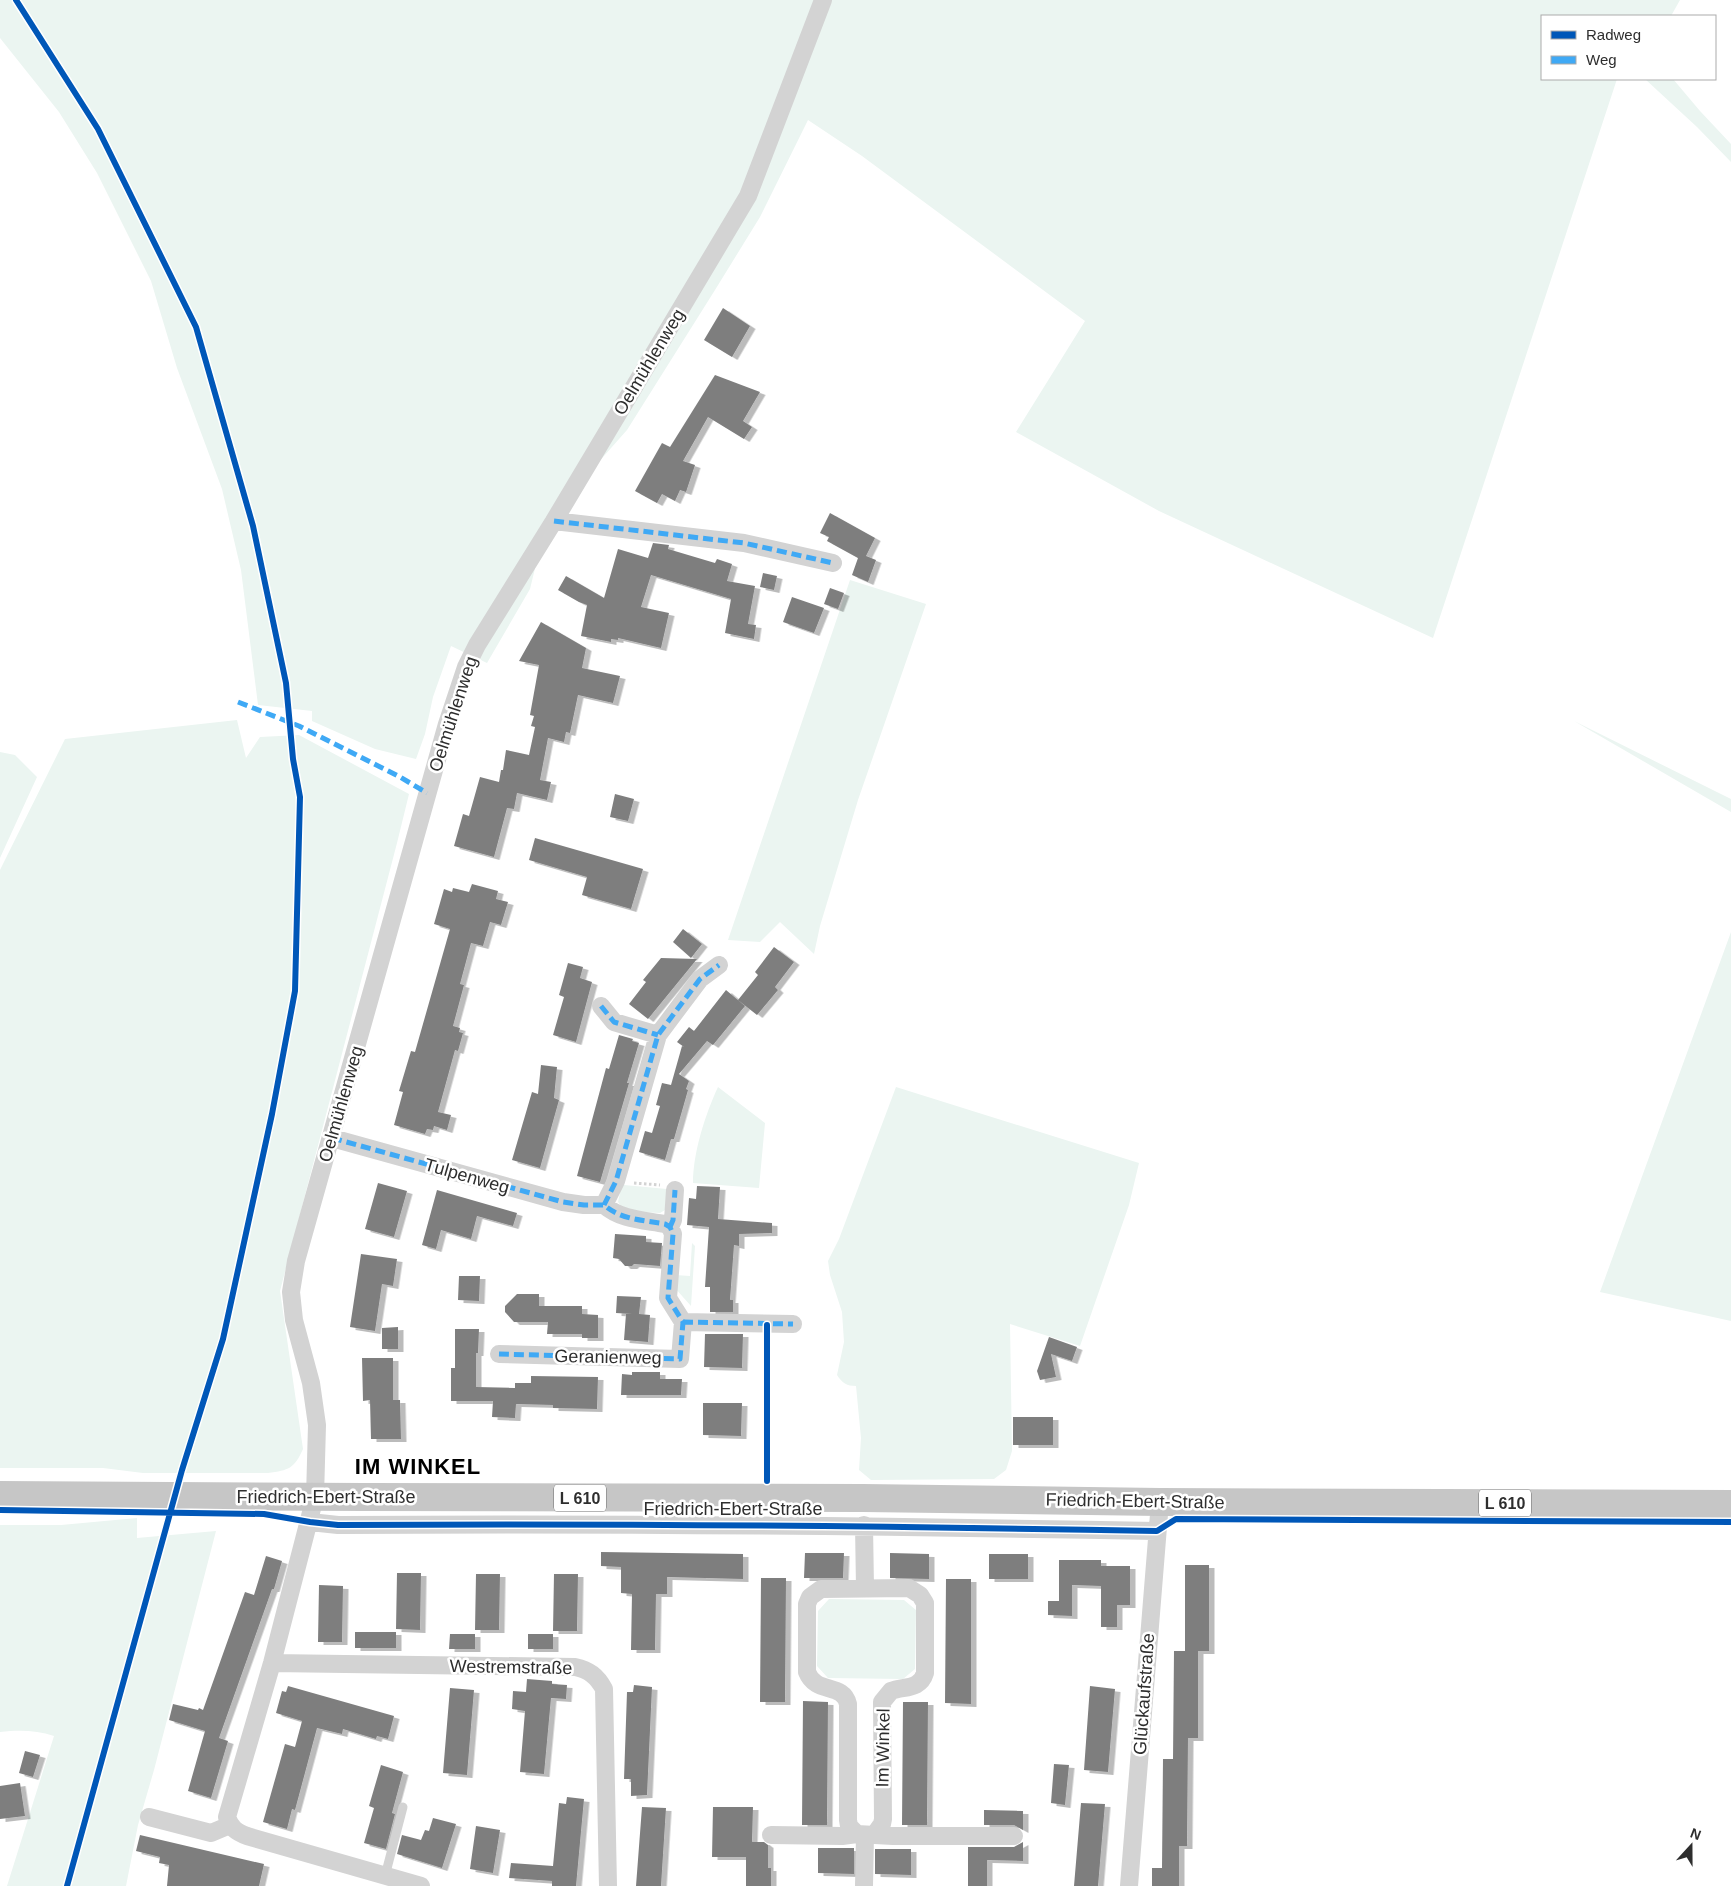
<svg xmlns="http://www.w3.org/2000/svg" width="1731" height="1886" font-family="Arial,sans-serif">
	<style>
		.green { fill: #ebf5f1 }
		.building { fill: #7e7e7e; filter: url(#shadow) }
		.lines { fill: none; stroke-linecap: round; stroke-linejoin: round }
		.path { stroke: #d3d3d3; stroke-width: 3; stroke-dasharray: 2.5 2.5; stroke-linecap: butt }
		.lane { stroke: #d3d3d3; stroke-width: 9 }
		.street { stroke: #d3d3d3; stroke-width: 18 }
		.primary { stroke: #c6c6c6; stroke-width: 28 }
		.quiet { stroke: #3fa9f5; stroke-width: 5; stroke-dasharray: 10 5; stroke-linecap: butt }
		.cycleway-casing { stroke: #fff; stroke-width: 9 }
		.cycleway { stroke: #0057b8; stroke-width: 6 }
		.labels { text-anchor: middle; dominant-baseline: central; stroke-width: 5; stroke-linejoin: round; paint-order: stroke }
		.shield { fill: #fff; stroke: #6d6d6d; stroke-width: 1 }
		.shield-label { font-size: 16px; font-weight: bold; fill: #2e2e2e }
		.street-label { font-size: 18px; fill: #2e2e2e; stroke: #fff }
		.district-label { font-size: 22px; font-weight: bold; letter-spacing: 1px; fill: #000; stroke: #fff }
	</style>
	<defs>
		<filter id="shadow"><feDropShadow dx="5.5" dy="3" stdDeviation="0" flood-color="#0004"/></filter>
	</defs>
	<rect width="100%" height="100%" fill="#fff"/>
	<!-- green -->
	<path class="green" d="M0,0H1680L1671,16H1542V79H1617L1433,638L1159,511L1016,432L1085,321L862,156L808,120L760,217L715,290L627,430L596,465L539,552L530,589L487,663L451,646L433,697L425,734L416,759L375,749L312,721V711L258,705L241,570L222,489L177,368L151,281L97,173L59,112L0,38Z
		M1645,79H1673L1700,111L1731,144V162L1697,127Z
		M850,580L926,604L858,800L820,926L814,954L780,922L760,942L728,940Z
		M237,720L246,758L260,737L299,735L409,794L397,843L280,1291L303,1449C294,1469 289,1470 268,1473H143L103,1468H0V870L65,739Z
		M1574,721L1731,799V812Z
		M0,752L15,755L37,777L0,858Z
		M1731,932V1321L1600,1292Z
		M718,1087L765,1123L759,1188L693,1183C693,1153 705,1115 718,1087Z
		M896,1087L1139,1163L1129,1205L1080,1346L1010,1324L1012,1451L1006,1470L994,1479L871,1480L859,1470L861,1438L856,1386C847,1386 842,1383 837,1375L844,1342L842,1312L830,1275L828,1261L839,1239Z
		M624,1185L667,1189L665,1210L660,1213L625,1211L618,1202L621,1188Z
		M692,1243L695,1246L691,1306L674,1287L675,1275L690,1276Z
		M137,1518V1538L216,1531L154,1770L138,1825L126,1886H7L54,1736C36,1730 19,1730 0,1732V1525H61Z
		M829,1599L904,1600L916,1610L915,1669L903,1679L828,1678L817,1666L818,1611Z"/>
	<!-- building -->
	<path class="building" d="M723,308L750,326L732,357L704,340Z
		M715,375L760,392L743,421L752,427L744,439L708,417L683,461L695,465L686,492L680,490L675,501L662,494L657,503L635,491L662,443L670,447Z
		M830,513L875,538L866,556L876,560L868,582L852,575L858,558L827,541L829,537L820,533Z
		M653,543L669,545L668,549L715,563L717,559L732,564L727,581L755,586L748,624L756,625L754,639L725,633L731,599L651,575L641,607L669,613L661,648L618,638V640L611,639V642L581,636L587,605L579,602L558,590L566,576L604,598L618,549L648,558Z
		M763,573L777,576L774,590L760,587Z
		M830,588L844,593L838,609L824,604Z
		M792,597L824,608L814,633L783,622Z
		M541,622L586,648L582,668L620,676L613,703L578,695L570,733L566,732L564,742L548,738L540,780L551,782L547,800L517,793L514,809L507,808L494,857L454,846L463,814L469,816L480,777L499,782L501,770H503L506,750L529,755L535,727L531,726L534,716L530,715L539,665L519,661Z
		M615,794L634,799L628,821L610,817Z
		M535,838L643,869L631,909L582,895L587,877L529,860Z
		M472,884L498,891L496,899L508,902L501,925L490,922L483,946L471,943L460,984L464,985L453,1026L460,1028L459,1032L463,1033L458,1051L455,1050L438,1112L451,1115L447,1130L434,1126L433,1130L427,1129L425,1134L394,1125L403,1092L399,1091L411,1051L415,1052L450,929L434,924L444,889L452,892L453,888L469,892Z
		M683,929L702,944L691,958L673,942Z
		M774,947L794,962L775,987L778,990L757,1015L738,1000L758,975L755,972Z
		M661,958L697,959L648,1019L629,1004L646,982L643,980Z
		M568,963L583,967L580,978L592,982L576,1042L553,1035L564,997L559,995Z
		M726,990L745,1006L713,1045L707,1041L679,1074L689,1081L686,1089L688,1090L674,1139H671L665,1160L639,1152L645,1131L652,1133L660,1106L656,1105L662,1083L671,1085L682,1046L684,1047L677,1042L689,1027L694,1031Z
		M619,1035L633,1039L632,1041L639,1043L627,1083H629L600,1182L577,1176L606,1068L609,1069Z
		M541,1065L557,1067L554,1098L559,1100L540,1168L512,1160L532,1092L538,1094Z
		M378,1183L407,1191L394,1237L365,1229Z
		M697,1186L720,1187L718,1219L772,1223V1233L739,1234V1246L734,1245L730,1300H733V1312H710V1287H705L709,1227L687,1225L689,1198L696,1199Z
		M437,1190L517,1213L513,1226L477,1216L471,1239L441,1230L436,1249L422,1245Z
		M615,1234L646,1236V1242L662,1243L660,1266L634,1264L632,1266H625L619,1259L613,1258Z
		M361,1254L397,1259L393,1286L382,1284L375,1331L350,1327Z
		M459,1276H480L479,1301L458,1300Z
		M517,1294H539V1306H582V1314L598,1315V1338H582V1334H547L548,1322H514L505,1312V1306Z
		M617,1296L641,1297L639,1314L650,1315L648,1342L624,1340L626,1314H632L616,1313Z
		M398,1327V1349H382V1328Z
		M455,1329H479L478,1353H476V1387L515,1388V1383H531V1376L598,1377L597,1409L553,1408V1405L516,1404L515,1418L492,1417L493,1401H451V1368H455Z
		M705,1334H743L742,1368L704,1367Z
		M1049,1337L1077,1347L1072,1361L1051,1354L1056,1377L1040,1380L1037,1371Z
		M362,1358H393V1400H400L401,1439H371L370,1400L363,1401Z
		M632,1372H660V1379H682L681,1395H621L622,1374L632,1375Z
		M703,1403H742L741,1436L703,1435Z
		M1013,1417H1053V1445H1013Z
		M601,1552L743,1554V1579L667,1577V1594H656L655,1650H631L632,1594L621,1593V1567L601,1566Z
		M805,1553H844L843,1578H804Z
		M890,1553L929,1554V1579L890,1578Z
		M989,1554H1028V1579H989Z
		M266,1556L282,1561L274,1589H272L219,1738L228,1741L211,1798L188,1791L205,1731L169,1720L173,1704L198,1710L199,1708L203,1710L245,1592L254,1595Z
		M1059,1560H1101V1566H1130V1605H1117V1627H1101V1586L1072,1585V1616L1048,1615V1601H1059Z
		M1185,1565H1209V1651H1198V1738H1188L1187,1846H1179V1886H1152V1868H1162L1163,1759H1173L1174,1651H1185Z
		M397,1573H421L420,1630L396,1629Z
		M476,1574H500L499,1630H475Z
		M554,1574H578L577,1631H553Z
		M761,1578H786L785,1702H760Z
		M946,1579H971V1704L945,1703Z
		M319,1585L343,1586L342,1642H318Z
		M355,1632H396V1648H355Z
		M450,1634H475V1649H449Z
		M528,1634H553V1649H528Z
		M527,1679L552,1681V1684L567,1685L566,1699L551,1698L544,1774L520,1772L525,1711L512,1709L513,1691L526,1692Z
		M634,1685L652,1687L647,1795L631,1796V1779H624L627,1692H633Z
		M288,1686L394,1716L388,1739L377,1736L376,1739L343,1729L342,1734L317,1728L295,1810L292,1809L287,1829L263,1822L285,1744L295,1747L302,1721L276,1713L282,1691L286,1692Z
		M1090,1686L1115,1689L1108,1772L1084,1770Z
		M450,1688L474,1690L467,1775L443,1773Z
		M803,1701L828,1702L827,1825H802Z
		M903,1702H928L927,1825H902Z
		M25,1751L40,1755L33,1777L19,1773Z
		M1054,1764L1069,1765L1065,1805L1051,1803Z
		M381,1765L403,1772L392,1813L395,1814L386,1849L364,1843L374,1808L369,1806Z
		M20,1783L25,1816L0,1819V1786Z
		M567,1797L584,1799L576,1886H552V1881L509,1878L511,1863L553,1866L559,1803L566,1804Z
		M1081,1803L1105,1804L1098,1886H1074Z
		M642,1807L666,1808L661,1886H636Z
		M713,1807H753L752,1842H764L768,1845V1868H771V1886H746V1857H712Z
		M984,1810L1023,1811V1830L1014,1825H984Z
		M433,1818L456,1824L442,1868L397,1854L402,1835L421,1840L425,1830L429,1831Z
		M476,1826L500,1830L493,1873L470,1869Z
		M140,1835L264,1864L259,1886H167L169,1865L159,1863L160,1857L136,1851Z
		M1023,1842V1861L987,1860V1886H968V1847H1014Z
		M818,1848H854V1874L818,1873Z
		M875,1849H911V1875L875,1874Z"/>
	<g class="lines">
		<!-- path -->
		<path class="path" d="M634,1183L660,1185"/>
		<!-- lane -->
		<path class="lane" d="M385,1876L403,1807"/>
		<!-- street -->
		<path class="street" d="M554,521L744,543L833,563
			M601,1006L614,1022L658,1035
			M332,1138L563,1202L584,1205H604C621,1220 643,1220 665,1224L670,1227L673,1234L668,1298L683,1322L680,1359L499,1354
			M604,1205L616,1181L658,1035L700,979L719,965
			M670,1227L673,1220L675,1190
			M683,1322L793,1324
			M310,1522L338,1525C611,1523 884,1526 1157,1531
			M864,1525L865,1588
			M272,1663L575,1667C589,1670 597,1676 604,1689L608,1886
			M149,1817L211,1833L230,1825
			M857,1834L849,1826L848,1820V1704C843,1682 816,1695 807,1672V1604L810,1597L821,1589L909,1588L920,1595L925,1603V1673C920,1690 904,1686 891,1691L882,1702L883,1819L882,1824L875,1834
			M771,1835L842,1836L857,1834L893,1836H1014
			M421,1886L247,1836C236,1832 231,1828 227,1817L272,1663L315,1497L317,1425L311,1383L294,1320L291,1292L296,1261L447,724L466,667L477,645L554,521L748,196L823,0
			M864,1886L865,1835
			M1129,1886L1160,1502"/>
		<!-- primary -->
		<path class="primary" d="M0,1495L364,1497L863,1498L1160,1502L1731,1504"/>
		<!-- quiet -->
		<path class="quiet" d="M554,521L744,543L833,563
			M238,702L299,726L400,777L427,793
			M601,1006L614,1022L658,1035
			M332,1138L563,1202L584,1205H604C621,1220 643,1220 665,1224L670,1227L673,1234L668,1298L683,1322L680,1359L499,1354
			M604,1205L616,1181L658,1035L700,979L719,965
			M670,1227L673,1220L675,1190
			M683,1322L793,1324"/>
		<defs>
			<path id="cycleway" d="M16,0L98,129L196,327L253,526L286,683L293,759L300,797L295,991L272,1114L223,1339L182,1470L67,1886
				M767,1481V1325
				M0,1510L264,1514L310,1522L338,1525C611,1523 884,1526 1157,1531L1176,1519L1731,1522"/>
		</defs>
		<!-- cycleway casing -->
		<use href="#cycleway" class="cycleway-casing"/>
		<!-- cycleway -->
		<use href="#cycleway" class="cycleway"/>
	</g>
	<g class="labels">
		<!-- shield labels -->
		<g class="shield">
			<rect x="554" y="1484.5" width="52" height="27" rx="4"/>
			<rect x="1479" y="1489.5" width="52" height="27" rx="4"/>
		</g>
		<g class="shield-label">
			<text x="580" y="1498">L 610</text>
			<text x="1505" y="1503">L 610</text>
		</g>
		<!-- street labels -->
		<g class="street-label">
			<text transform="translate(649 362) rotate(-59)">Oelmühlenweg</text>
			<text transform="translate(453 714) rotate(-72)">Oelmühlenweg</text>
			<text transform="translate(341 1104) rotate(-74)">Oelmühlenweg</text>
			<text transform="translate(467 1176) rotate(16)">Tulpenweg</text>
			<text transform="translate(608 1357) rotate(1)">Geranienweg</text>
			<text x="326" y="1497">Friedrich-Ebert-Straße</text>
			<text transform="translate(1135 1501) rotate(1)">Friedrich-Ebert-Straße</text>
			<text x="733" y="1509">Friedrich-Ebert-Straße</text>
			<text transform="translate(511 1667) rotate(1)">Westremstraße</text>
			<text transform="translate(1144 1694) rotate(-86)">Glückaufstraße</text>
			<text transform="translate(883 1748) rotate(-89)">Im Winkel</text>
		</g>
		<!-- district labels -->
		<g class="district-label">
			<text x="418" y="1466">IM WINKEL</text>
		</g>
	</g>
	<!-- legend -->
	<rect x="1541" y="15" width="175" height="65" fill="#ffffff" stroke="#ababab"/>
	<rect x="1551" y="31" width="25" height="8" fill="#0057b8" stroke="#ababab"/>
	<text x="1586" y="40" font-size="15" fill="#2e2e2e">Radweg</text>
	<rect x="1551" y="56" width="25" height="8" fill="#3fa9f5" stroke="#ababab"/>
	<text x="1586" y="65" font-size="15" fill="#2e2e2e">Weg</text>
	<!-- north arrow -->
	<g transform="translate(1691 1846) rotate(21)" stroke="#ffffff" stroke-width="4" paint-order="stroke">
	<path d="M0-4L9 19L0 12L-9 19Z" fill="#2e2e2e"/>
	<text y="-8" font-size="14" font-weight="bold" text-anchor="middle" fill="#2e2e2e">N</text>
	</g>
</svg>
